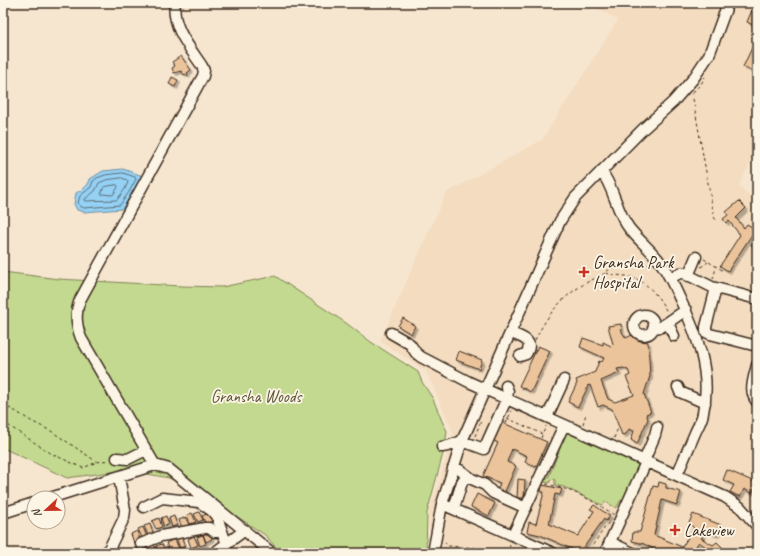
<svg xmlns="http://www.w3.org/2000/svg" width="760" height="556" font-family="Caveat,sans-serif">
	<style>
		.built { fill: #f3dcbf }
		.green { fill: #c3d98f; stroke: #7f8256 }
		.water { fill: #94d1f5; stroke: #708e9f }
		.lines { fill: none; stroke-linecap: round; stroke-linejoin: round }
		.shore { stroke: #5f6d74; stroke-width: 1 }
		.building { fill: #ebc49b; stroke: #3b2a1e; fill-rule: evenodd; filter: url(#shadow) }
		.minor-casing { stroke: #3b2a1e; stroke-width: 13 }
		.path { stroke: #3b2a1e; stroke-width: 1; stroke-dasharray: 3 3; stroke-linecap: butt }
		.minor { stroke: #fcf5e5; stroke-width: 10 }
		.poi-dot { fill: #c8321e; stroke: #fcf5e5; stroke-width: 1.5 }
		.labels { text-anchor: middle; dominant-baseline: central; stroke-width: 3.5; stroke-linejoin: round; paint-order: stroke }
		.poi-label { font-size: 17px; fill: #3b2a1e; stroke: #fcf5e5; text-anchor: start }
		.park-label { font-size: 17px; fill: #5d563a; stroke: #fcf5e5 }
	</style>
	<defs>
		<filter id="shadow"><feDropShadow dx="2.5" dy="2.5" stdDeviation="0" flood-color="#0004"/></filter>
	</defs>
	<rect width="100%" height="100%" fill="#f7e6cf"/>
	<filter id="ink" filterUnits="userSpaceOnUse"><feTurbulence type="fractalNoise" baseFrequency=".025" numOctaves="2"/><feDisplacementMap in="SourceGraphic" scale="8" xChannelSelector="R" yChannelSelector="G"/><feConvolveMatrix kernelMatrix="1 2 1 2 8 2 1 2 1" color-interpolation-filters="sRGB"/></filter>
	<g filter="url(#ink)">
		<!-- built -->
		<path class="built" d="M589,3H757V150L739,185L757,204V553H437L439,537L429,528V513L454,434L426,371L380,341L446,193L542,140L618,20Z"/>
		<!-- green -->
		<path class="green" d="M3,272L59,279L181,286L222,287L275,276L346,323L371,342L418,372L422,382L433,399L442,421L447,431L445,446L427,513L426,553H281L265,535L206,496L169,478L126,470L67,478L3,448Z
			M567,431L639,464L640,469L625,502L621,500L616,508L606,502L602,505L564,487L555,485V480L552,478L549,483L542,481V478L546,479L549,476L561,446L558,444Z"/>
		<!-- water -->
		<path class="water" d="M123,169L143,176L122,209L84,212L77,210L74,204L76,193C83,189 88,187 90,179L103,171Z"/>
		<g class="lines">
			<!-- shore -->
			<path class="shore" d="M123,173L135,177L136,179L129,192L120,205L84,208L80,206L78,203L80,196L91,187L93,181L97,178L105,175Z
				M122,178L127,180L128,182L125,189L117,200L84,201L85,199L95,191L99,183L106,180Z
				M117,185L118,187L113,195L101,194L104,187Z"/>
		</g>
		<!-- building -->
		<path class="building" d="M752,10L757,12V27L747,22Z
			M757,37V73L743,67Z
			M181,56L191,70L187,73L188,75L187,76L185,74L184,75L181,71L174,73L172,68L175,66L172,62Z
			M172,77L178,80L175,87L169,84Z
			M739,201L746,208L736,218L744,228L747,224L755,229L753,233L757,235V249L751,245L755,239L751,236L728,271L720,266L740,235L729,221L726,223L723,219L728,215L726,212Z
			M403,318L415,326L411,334L398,326Z
			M621,324L622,332L626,338L632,335L640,341L648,342L650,376L644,394L651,412L646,414L648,419L637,444L631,440L634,431L629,429L626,434L622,435L612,409L603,405L598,407L590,385L587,386L588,387L578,407L568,402L577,383L576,380L595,372L599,361L602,362L604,358L580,347L583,338L603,345V342L611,346L613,344L608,326ZM623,368L628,370L630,375L626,377L634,395L615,402L608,399L601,381L619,373L617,369Z
			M538,346L550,351L531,392L519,386Z
			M459,351L482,360L479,369L456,360Z
			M501,422L547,442L536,467L525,462L527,456L512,449L507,462L516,466L503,496L496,493L500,483L483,476L498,443L493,440Z
			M727,470L757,483L752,493L744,489L740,497L730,492L734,485L723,480Z
			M518,479L525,480L524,498H517Z
			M659,482L666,484V488L681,492L677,505L662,500L654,535L682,547L694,528L689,523L693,514L721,525L716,535L706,531L701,538L713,545L717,542L728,553H714L699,542L691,553H662L644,544L632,541L633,532H640L653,486L658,487Z
			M542,485L562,489L560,495L555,494L549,524L578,536L594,511L590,509L594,505L610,516L606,521L604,519L584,547L590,551L589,553H581L540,535L527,532L529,522L536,524L544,492H541Z
			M477,494L495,503L489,516L471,507Z
			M199,512L203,520L198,522L194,514Z
			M192,513L196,522L190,524L187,515Z
			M209,513L212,521L206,524L202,516Z
			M166,516L169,524L164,527L161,518Z
			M174,516L177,525L172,527L169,518Z
			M186,517L189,525L182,528L179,520Z
			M159,518L162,527L156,529L152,521Z
			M150,524L153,533L148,535L144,526Z
			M143,527L147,537L142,538L138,529Z
			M137,531L140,540L134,543L131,534Z
			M209,531L212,539L206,542L203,534Z
			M203,535L206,544L200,546L197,537Z
			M181,536L185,546L180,548L176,538Z
			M194,536L198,545L191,548L188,539Z
			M175,539L179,549L170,553L166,543Z
			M154,544L157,552L151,553L149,546Z
			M162,544L166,553H159L156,546Z
			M147,548L149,553H142L141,550Z"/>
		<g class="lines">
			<defs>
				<path id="minor" d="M601,171C614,187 616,211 629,228C640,242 654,252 663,266C670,277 675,288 680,299C697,334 712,373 703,413C702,420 698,426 695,433C689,447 683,461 677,475
					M688,276L696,257
					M670,278L680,273H684L712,287L757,299
					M716,288L706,327V332L710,334L757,346
					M634 325a10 10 0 1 1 20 0a10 10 0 1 1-20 0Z
					M668,323L674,336
					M653,328L661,327L686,310
					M391,333L410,344L416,353L421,357L469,382L725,497L740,507L757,526
					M511,333C521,337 535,340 526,354L520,356
					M757,365C754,378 748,391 757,402
					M678,387L680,392L705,403
					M547,417L564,380
					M442,447L448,446L462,441L484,449L507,398L508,391L506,386
					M117,458L128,459L146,450
					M644,461L655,435L657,427
					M155,465L81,338C76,325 75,312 80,300L203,76L204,71L202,66C190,48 171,26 175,3
					M453,468L460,470L472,479L485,485L493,493L526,508
					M50,498L155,465L169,469L272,553
					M442,504L553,553
					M144,507L162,498L199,502L212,511L217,517L224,537L228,544
					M454,508L462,482L467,475
					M3,513L34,503
					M513,535L564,425
					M610,542L633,553
					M141,544L161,536L205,528H209L215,532L221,531
					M107,553L124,518L125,510L119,477
					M214,553L245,530
					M433,553L442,504L462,441L560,221L575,198L643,129L673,102L693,79L709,55L728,3
					M605,553L646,462"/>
			</defs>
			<!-- minor casing -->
			<use href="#minor" class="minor-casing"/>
			<!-- path -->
			<path class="path" d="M693,92L701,84L705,77
				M692,93L714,217L716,220
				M704,259L722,270L723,268
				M701,267L708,262
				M606,273C615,276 623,275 631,277C648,282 659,297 667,312
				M713,279L716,268
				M535,340C551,307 570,289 602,275C606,273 607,271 610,269C620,262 641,264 652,265
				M3,405L15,411L31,421L51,431L97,462
				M507,418L542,434
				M3,422L52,454L83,468L97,462L109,460
				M506,423L512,410
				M583,424L586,414
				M475,436L481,421
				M541,438L546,426
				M614,438L618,428
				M546,484C571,489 593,500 614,515
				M444,542L448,546L477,548L488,553
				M641,550L642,547
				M451,553L456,548
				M509,553L510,544
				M597,553L592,550L593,547L592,546L611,519"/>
			<!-- minor -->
			<use href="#minor" class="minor"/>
		</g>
	</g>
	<!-- markers -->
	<g class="poi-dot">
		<path d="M582 266h4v4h4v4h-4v4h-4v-4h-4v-4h4z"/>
		<path d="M673 524h4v4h4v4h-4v4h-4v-4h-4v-4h4z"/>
	</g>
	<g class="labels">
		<!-- poi labels -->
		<g class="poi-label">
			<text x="593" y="262">Gransha Park<tspan x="593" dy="20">Hospital</tspan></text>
			<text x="684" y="530">Lakeview</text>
		</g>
		<!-- park labels -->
		<g class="park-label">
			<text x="256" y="396">Gransha Woods</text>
		</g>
	</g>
	<!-- margin -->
	<rect width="760" height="556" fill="none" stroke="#fcf5e5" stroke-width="16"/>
	<rect x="8" y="8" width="744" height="540" fill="none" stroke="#3b2a1e" stroke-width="1.5" filter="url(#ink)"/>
	<!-- north arrow -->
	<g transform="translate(46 510) rotate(248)"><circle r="19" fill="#fcf5e5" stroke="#afa495"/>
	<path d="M0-3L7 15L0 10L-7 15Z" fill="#c8321e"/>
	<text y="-6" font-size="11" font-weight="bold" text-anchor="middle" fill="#3b2a1e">N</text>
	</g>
</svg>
